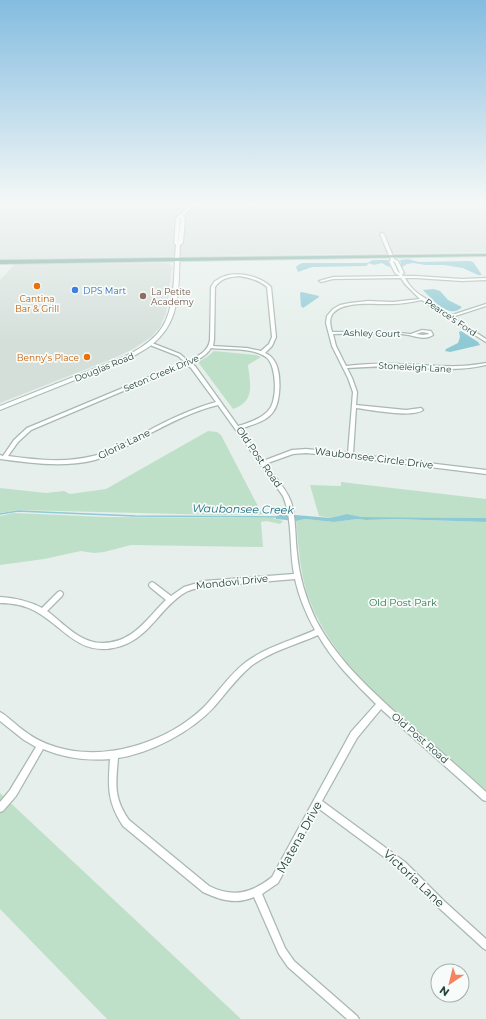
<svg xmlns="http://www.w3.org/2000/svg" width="486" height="1019" font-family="Montserrat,sans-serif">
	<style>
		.built { fill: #d4dfda }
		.green { fill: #bfe0c8 }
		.water { fill: #8ec9d4 }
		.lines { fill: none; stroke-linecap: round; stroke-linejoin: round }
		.stream { stroke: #8ec9d4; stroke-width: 1.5 }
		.street-casing { stroke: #a8b8b2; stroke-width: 2.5 }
		.secondary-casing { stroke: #a4bbb3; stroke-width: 2 }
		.primary-casing { stroke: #c2cac8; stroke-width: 2 }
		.street { fill: #fff; fill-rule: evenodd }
		.secondary { fill: #fff; fill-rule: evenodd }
		.primary { fill: #6aa596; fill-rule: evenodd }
		.food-dot { fill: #e8710a; stroke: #f7fbf9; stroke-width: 1.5 }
		.shop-dot { fill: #3f7fe0; stroke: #f7fbf9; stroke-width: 1.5 }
		.education-dot { fill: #8d6e63; stroke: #f7fbf9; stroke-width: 1.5 }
		.labels { text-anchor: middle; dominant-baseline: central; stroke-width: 3.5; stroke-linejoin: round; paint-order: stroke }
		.far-shop-label { font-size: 9px; fill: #366cbe; stroke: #f7fbf9; text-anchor: start }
		.far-education-label { font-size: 9px; fill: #785e54; stroke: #f7fbf9; text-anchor: start }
		.far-food-label { font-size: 9px; fill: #c56008; stroke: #f7fbf9 }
		.far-street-label { font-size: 9px; fill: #24423a; stroke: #f7fbf9 }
		.street-label { font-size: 10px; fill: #24423a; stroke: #f7fbf9 }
		.park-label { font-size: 10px; fill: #2d7a4b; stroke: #f7fbf9 }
		.water-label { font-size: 11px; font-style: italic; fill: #1c6f80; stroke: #f7fbf9 }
		.near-street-label { font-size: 12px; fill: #24423a; stroke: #f7fbf9 }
	</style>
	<rect width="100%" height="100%" fill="#e6efeb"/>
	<!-- built -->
	<path class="built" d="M0,201H486V252L0,259Z
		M164,263H169L172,267L166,313L160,327L151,337L133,349L112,359L0,403V280L15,264Z"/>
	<!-- green -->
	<path class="green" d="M214,351L256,355L261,357L248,365C250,384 256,401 233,409L198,362L207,357Z
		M208,431L217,432L221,435L261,512L267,513L278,510L284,514L220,515L18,510L0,513V488L46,493L64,491L70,494L106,489Z
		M341,482L486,499V518L362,517L347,514L330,518L319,516L310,485L339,486H341Z
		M14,513L105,517L272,518L283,521L280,524L267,521L261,522L263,547L131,545L104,552L94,553L81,551L44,559L0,565V516Z
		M305,519L334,522L357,519L366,520L395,519L486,522V790C461,768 436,746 411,724C371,689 332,655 311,604C300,578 299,549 296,521Z
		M0,793L241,1019H107L0,909Z"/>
	<!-- water -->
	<path class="water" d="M408,259L419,262L470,261L473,262L482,275H478L463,268L444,265H426L413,263L407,264L402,267L400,260Z
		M373,260H387L391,267L387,266L382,263L374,265L369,263L366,266L312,267L298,272L296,267L298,265L302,263H367Z
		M434,289L440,291L448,300L462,307C449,320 432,299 423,290Z
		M302,292L319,296V297L303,308L301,306L300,293Z
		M461,331L478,342L480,345L450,352L445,351L446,349L458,343L460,337L459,332Z
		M284,514L330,518L347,514L362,517L486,518V522L395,519L366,520L357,519L334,522L305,519L296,521L276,519V516Z"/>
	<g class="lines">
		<!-- stream -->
		<path class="stream" d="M0,514L18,511L135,516L278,517"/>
		<defs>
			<path id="street" d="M381,233L384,234L394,259L398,261L404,273L402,274L403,276H416L462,279L486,278V280L462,281L416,278H405C409,286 417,294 425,298L428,301L449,316L486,304V306L452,317L486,339V342L438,312L422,300C412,302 402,304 391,304C377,305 338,299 331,317C329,322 331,327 332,332H388L411,334L422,330L431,331L433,335C426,340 417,337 409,335C384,332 358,334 333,334L336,346L346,366C364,364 381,363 399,364C429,365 456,369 486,363V365C456,372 430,368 400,367C382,366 365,367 347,368L352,378L357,392L356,405L406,410L421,408L423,410C411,418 372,410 356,408L353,454L486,470V474L350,457L306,453L293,454L265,464C274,476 286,488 291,502C296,518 295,536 297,553C299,576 306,599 316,620C335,656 365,685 395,712C425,739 456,764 486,792V801L483,800L381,709L357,738L322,801L405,862L444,901L486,939V950L483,948L438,907L399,868L318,808L278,883L262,894L285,948L294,961L357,1016L359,1019H347L288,967L279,954L254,897C236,905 220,900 203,892L123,826C107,802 108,786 110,759C87,761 65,758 43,749L16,796L3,811L0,812V802L10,790L36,747L24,740L0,721V712C7,716 13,722 19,727C30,736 42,743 56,747C105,762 166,743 203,708C218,693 229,675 246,662C266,647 293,640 315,630C306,614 299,597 295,579L204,587C198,588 192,589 186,592C161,606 150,637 121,646C80,659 66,628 35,611C24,605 12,603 0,603V597C15,598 29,601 42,608L58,592L60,591L62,592L63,594L62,596L47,611C58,619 67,629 79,636C86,640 93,643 102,643C133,643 146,619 166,600L150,587L149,585L150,583L152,582L154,583L171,596L184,587L204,581L294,574C289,548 293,520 283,496L218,405C193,411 170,423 147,435C131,444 113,455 95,460C63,468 31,463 0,459V455L3,456L14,440L27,428L185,362L178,356L150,345V343H152L180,354L188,361C198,356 208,352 210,340L211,287C213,284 214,281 217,280C232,269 259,275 271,287L276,337L272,346L265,353C270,355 273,358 276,364C281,375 281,402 273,412C266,422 251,425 240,429L263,461L292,450L306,449L348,453L353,392L348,378L332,346L326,323L327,316L333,309L340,305L350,303L368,301L393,302L420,299L405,284L401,278L333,279L321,282L319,281L333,277L400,276L395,273L389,261L391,260L380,234ZM393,261L395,262L400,273L398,272ZM239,276C250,278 259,280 267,287L272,337L269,344L261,351L247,348L213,346L214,340L215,287C221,278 229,277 239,276ZM422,332L428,333L429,334L423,335L416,334ZM211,348C227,350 252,347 266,357C277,365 278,402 268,411C261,419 248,423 238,426L195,366L191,363C199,359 206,356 211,348ZM187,364L191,368L216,402C191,409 168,420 146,432C129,441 112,452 93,456C65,463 37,460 8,456L18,442L31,430ZM318,635C333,662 355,683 376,704L351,732L272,877C252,893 233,898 209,886L129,820C113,798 116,783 118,758C151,753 191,732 214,707C226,693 237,678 251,666C271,651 296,645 318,635Z"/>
			<path id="secondary" d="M195,201H199L183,216L185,218L183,243L180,245C178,275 183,313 160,337C152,346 141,352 130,358L0,410V406L126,356C137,350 148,344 157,334C177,313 173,272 176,245L174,243L176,218ZM180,218H181L178,243V242Z"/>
			<path id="primary" d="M486,254V256L0,264V260Z"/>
		</defs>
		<!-- street casing -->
		<use href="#street" class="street-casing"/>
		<!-- secondary casing -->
		<use href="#secondary" class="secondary-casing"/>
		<!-- primary casing -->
		<use href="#primary" class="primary-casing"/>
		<!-- street -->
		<use href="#street" class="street"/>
		<!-- secondary -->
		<use href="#secondary" class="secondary"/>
		<!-- primary -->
		<use href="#primary" class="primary"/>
	</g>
	<!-- sky -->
	<linearGradient id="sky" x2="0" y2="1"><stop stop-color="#84bce0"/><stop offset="0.59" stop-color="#f4f8f6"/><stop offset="1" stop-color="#f4f8f6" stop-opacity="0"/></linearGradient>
	<rect width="486" height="343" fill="url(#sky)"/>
	<!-- markers -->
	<g class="food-dot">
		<circle cx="37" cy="286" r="4"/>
		<circle cx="87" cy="357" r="4"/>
	</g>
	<circle class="shop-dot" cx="75" cy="290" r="4"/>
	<circle class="education-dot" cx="143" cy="296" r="4"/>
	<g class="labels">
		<!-- far-shop labels -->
		<g class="far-shop-label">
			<text x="83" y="290">DPS Mart</text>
		</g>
		<!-- far-education labels -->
		<g class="far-education-label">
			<text x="151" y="291">La Petite<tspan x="151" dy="10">Academy</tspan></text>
		</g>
		<!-- far-food labels -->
		<g class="far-food-label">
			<text x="37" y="298">Cantina<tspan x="37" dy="10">Bar &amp; Grill</tspan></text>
			<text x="79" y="357" text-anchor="end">Benny's Place</text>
		</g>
		<!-- far-street labels -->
		<g class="far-street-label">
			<text transform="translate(451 317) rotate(34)">Pearce's Ford</text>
			<text transform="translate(372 333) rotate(1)">Ashley Court</text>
			<text transform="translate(104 367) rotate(-22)">Douglas Road</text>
			<text transform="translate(415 367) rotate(3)">Stoneleigh Lane</text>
			<text transform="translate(161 373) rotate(-23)">Seton Creek Drive</text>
		</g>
		<!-- street labels -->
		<g class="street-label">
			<text transform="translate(124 444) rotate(-26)">Gloria Lane</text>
			<text transform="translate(259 457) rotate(55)">Old Post Road</text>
			<text transform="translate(374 458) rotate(7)">Waubonsee Circle Drive</text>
			<text transform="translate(232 582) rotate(-6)">Mondovi Drive</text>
			<text transform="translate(420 738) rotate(41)">Old Post Road</text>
		</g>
		<!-- park labels -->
		<g class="park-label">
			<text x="403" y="602">Old Post Park</text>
		</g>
		<!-- water labels -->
		<g class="water-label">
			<text transform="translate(243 509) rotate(1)">Waubonsee Creek</text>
		</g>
		<!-- near-street labels -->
		<g class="near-street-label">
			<text transform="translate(299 837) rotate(-61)">Matena Drive</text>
			<text transform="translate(414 878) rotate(43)">Victoria Lane</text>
		</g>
	</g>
	<!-- north arrow -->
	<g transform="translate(450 983) rotate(215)"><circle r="19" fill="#f7fbf9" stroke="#a3b1ad"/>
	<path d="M0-3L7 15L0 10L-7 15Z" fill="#f4845f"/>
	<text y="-6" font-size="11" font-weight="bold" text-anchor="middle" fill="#24423a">N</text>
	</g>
</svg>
